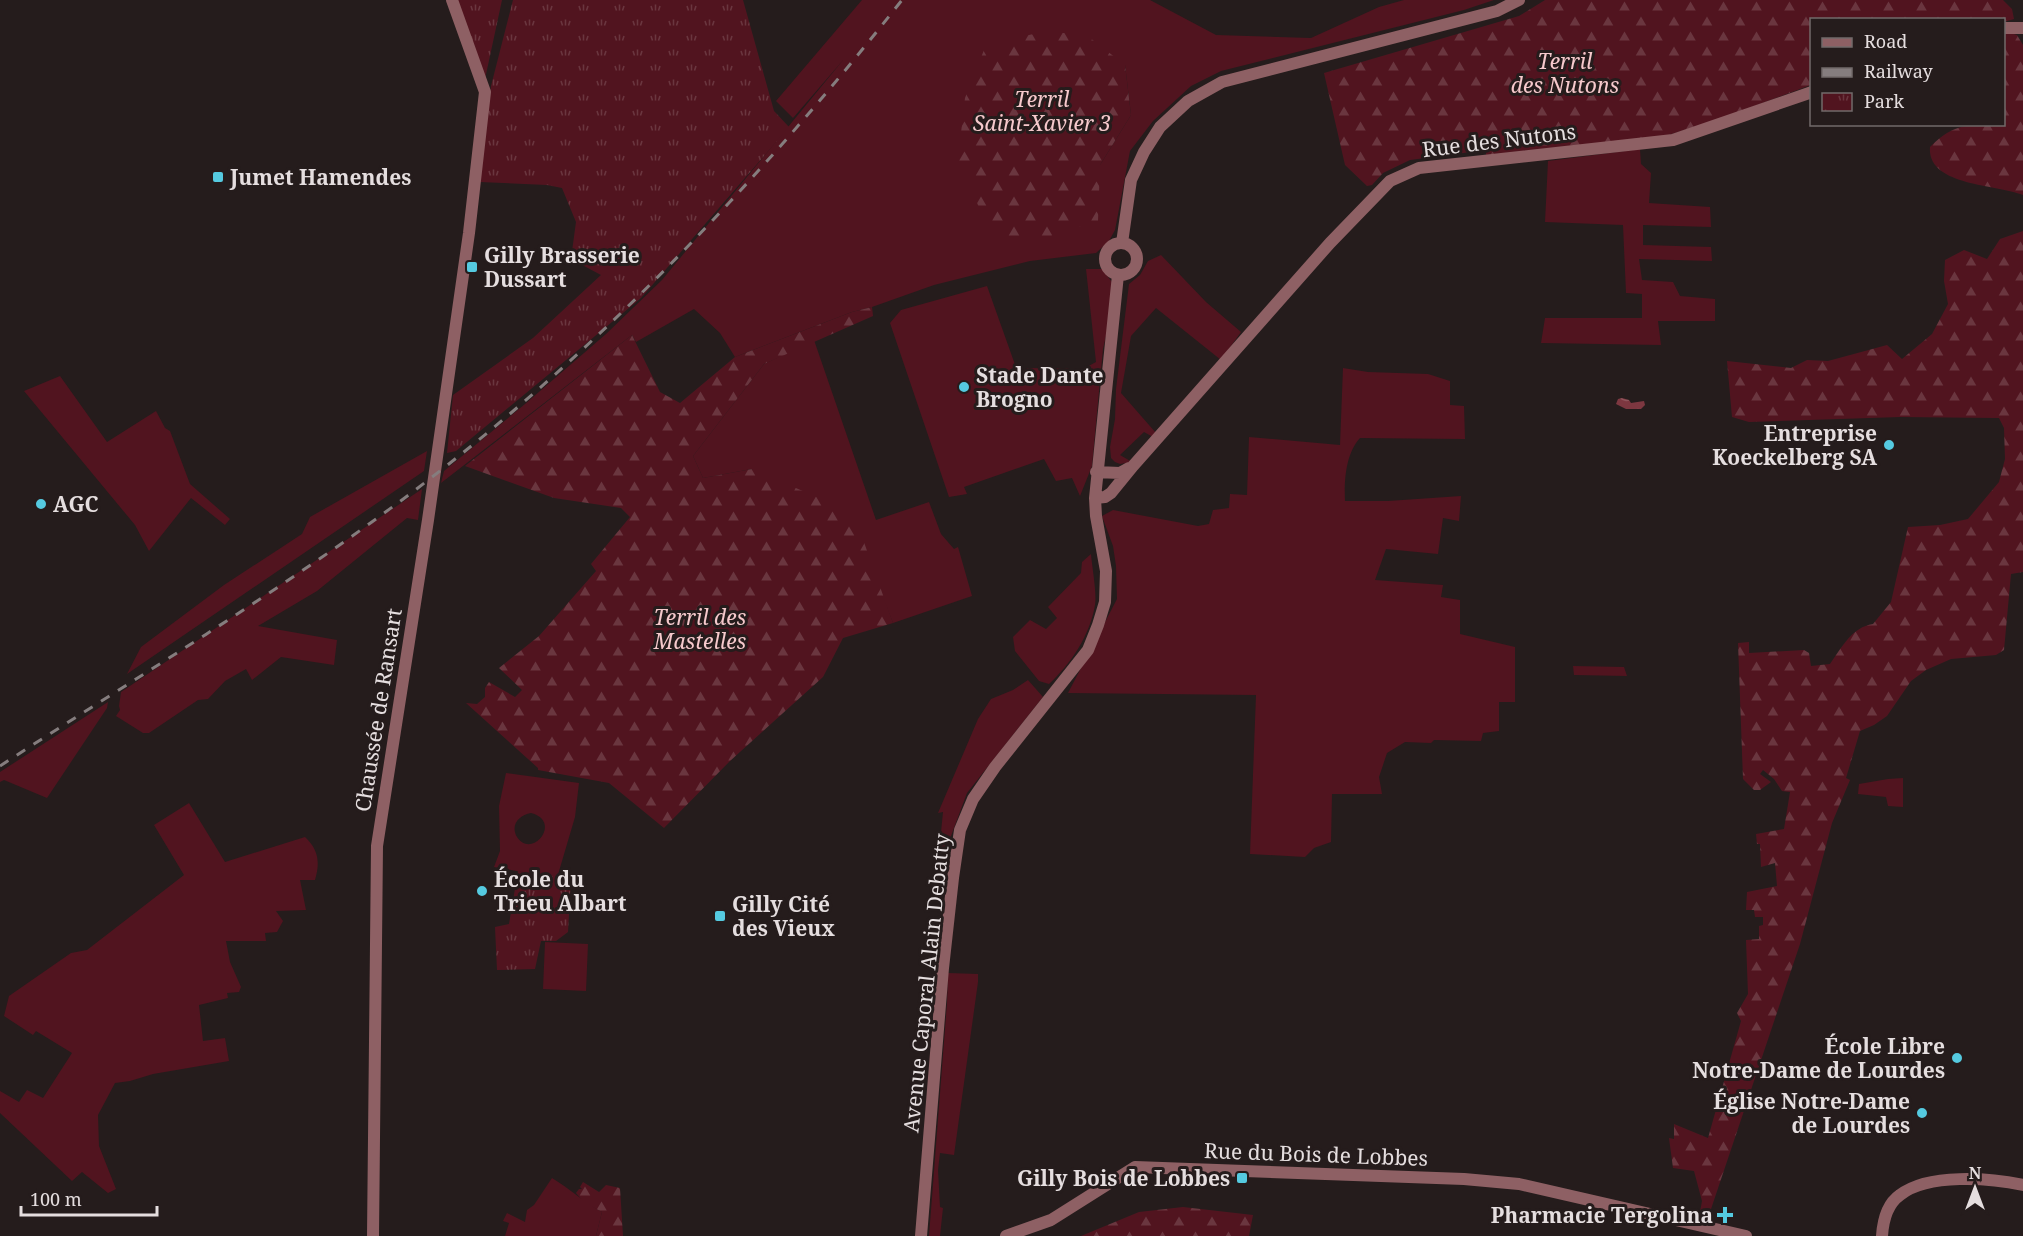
<svg xmlns="http://www.w3.org/2000/svg" width="2023" height="1236" font-family="'Noto Serif',serif">
	<style>
		.grass { fill: #51141f; fill-rule: evenodd }
		.forest { fill: url(#forest-firs) }
		.park { fill: url(#park-tufts) }
		.water { fill: url(#water-waves) }
		.lines { fill: none; stroke-linecap: round; stroke-linejoin: round }
		.secondary { stroke: #8e6064; stroke-width: 12 }
		.rail { stroke: #857d7e; stroke-width: 3; stroke-dasharray: 10 10; stroke-linecap: butt }
		.poi-dot { fill: #55cae0; stroke: #251c1c; stroke-width: 2 }
		.labels { text-anchor: middle; dominant-baseline: central; stroke-width: 6; stroke-linejoin: round; paint-order: stroke }
		.park-label { font-size: 21px; font-style: italic; fill: #f6c9cc; stroke: #251c1c }
		.street-label { font-size: 21px; fill: #e5dedf; stroke: #251c1c }
		.poi-label { font-size: 21px; font-weight: bold; fill: #e5dedf; stroke: #251c1c; text-anchor: start }
	</style>
	<defs>
		<pattern id="forest-firs" width="22" height="20" patternUnits="userSpaceOnUse" patternTransform="scale(1.5)"><rect width="22" height="20" fill="#51141f"/><path d="M5 1l3.5 6h-7zM16 11l3.5 6h-7z" fill="#6a363f"/></pattern>
		<pattern id="park-tufts" width="24" height="20" patternUnits="userSpaceOnUse" patternTransform="scale(1.5)"><rect width="24" height="20" fill="#51141f"/><path d="M3 7l-1-3M5 7V3M7 7l1-3M15 17l-1-3M17 17v-4M19 17l1-3" fill="none" stroke="#6a363f"/></pattern>
		<pattern id="water-waves" width="16" height="10" patternUnits="userSpaceOnUse" patternTransform="scale(1.5)"><rect width="16" height="10" fill="#7d3740"/><path d="M0 5q4-4 8 0t8 0" fill="none" stroke="#8f545b"/></pattern>
	</defs>
	<rect width="100%" height="100%" fill="#251c1c"/>
	<!-- grass -->
	<path class="grass" d="M862,0H1150L1216,35L1311,38L1379,7L1404,0H1494L1464,10L1221,71L1191,86L1153,121L1130,151L1115,230L1109,241L1096,253L1030,261L934,285L872,307L852,312L735,357L720,333L694,309L636,342L632,335L441,483L444,471L525,404L606,334L662,280L844,59L793,118L776,101ZM1125,65L1131,115L1100,165Z
		M1640,149L1641,164L1651,173L1649,203L1710,207L1711,227L1643,225V245L1711,247L1712,261L1639,259L1642,280L1673,282L1680,296L1715,299V321H1658L1661,345L1541,343L1545,318H1642V294L1626,293L1623,225L1545,222L1548,161Z
		M1161,255L1206,302L1241,332L1221,360L1156,308L1131,336L1121,393L1156,433L1153,437L1144,432L1120,455L1132,462L1120,464L1115,462L1111,458L1110,447L1115,419L1116,389L1129,284L1140,275L1148,261Z
		M1086,269H1102L1112,282V310L1103,349L1092,466L1080,496L1072,478L1056,481L1044,459L964,487L967,494L949,497L890,323L901,310L987,286L1018,373L1028,368L1083,369L1096,362Z
		M814,340L876,520L929,502L941,534L954,549L958,547L972,596L893,623L880,590L752,469L703,478L693,456L764,364Z
		M1343,368L1368,372L1428,374L1450,381V405L1464,406L1465,439L1360,438C1346,453 1344,480 1345,501H1388L1461,496L1459,521L1443,518L1438,554L1386,549L1375,580L1443,585L1441,597L1460,600V634L1515,647V702H1499V731L1483,733L1481,741L1434,740L1431,743L1405,742L1387,753L1379,777L1382,794H1332L1331,842L1314,848L1305,857L1250,854L1256,695L1068,693L1117,599L1116,566L1113,546L1102,516L1113,510L1198,526L1209,524L1213,510L1229,508L1230,494L1247,495L1249,437L1340,445Z
		M60,376L107,442L156,411L165,428L170,431L190,484L230,519L225,525L191,498L149,551L135,525L24,391Z
		M427,451L424,471L127,674L141,647L224,585L302,534L310,517Z
		M422,489L418,520L407,518L317,591L258,626L337,640L334,665L281,657L252,680L246,669L225,681L208,699L198,700L149,733H143L116,716L120,710L119,706L121,692Z
		M1091,554C1092,567 1097,593 1095,605C1090,635 1071,664 1049,684L1039,681L1015,651L1013,637L1030,620L1046,629L1057,618L1048,607L1081,573L1082,562Z
		M1573,666L1624,667L1627,676L1574,675Z
		M1028,680L1043,697L967,793L948,844L940,887L935,893L943,812L938,813L978,719L991,699L1013,690Z
		M108,702L107,708L47,798L4,780L0,782V772Z
		M506,773L579,783L575,817L557,878L494,867L500,851L499,806ZM531,813C563,821 532,860 517,837C510,825 519,815 531,813Z
		M1903,778V807L1888,806L1886,797L1858,794L1859,784L1888,779Z
		M189,803L225,862L305,837C319,850 320,863 315,880H300L306,910L276,911L283,921L277,932L265,933L266,941H226L230,962L241,987L239,992L227,993L228,998L199,1005L203,1041L225,1038L229,1061L153,1074L130,1081L115,1083L98,1115L99,1146L116,1189L108,1193L82,1172L72,1181L0,1113V1091L19,1102L27,1090L43,1098L72,1053L36,1031L33,1035L4,1016L9,996L71,953L87,950L184,875L154,825Z
		M545,942L588,944L586,991L543,989Z
		M948,973L978,974V982L954,1155L940,1153L938,1170L940,1207L943,1208L940,1236H929L947,1003Z
		M552,1178C570,1189 584,1202 602,1212L596,1236H505L509,1223L503,1221L507,1213L525,1222L527,1210L534,1205Z"/>
	<!-- forest -->
	<path class="forest" d="M1545,0H2003L2012,9L2014,19L2004,22V20H1812L1811,85L1714,121L1665,136L1486,155V153L1478,151L1410,160L1383,173L1372,185L1367,186L1345,165L1324,73L1519,16Z
		M2004,31L2017,35L2023,45V195C1996,184 1927,186 1930,147C1954,122 1971,125 2004,124Z
		M1042,32L1085,34L1125,65L1131,115L1100,165L1098,221L1035,241L1000,237L981,212L958,159L965,98L986,45Z
		M2023,231V572L2011,574L2004,650L1996,655L1951,659L1926,670L1911,681L1887,716L1874,725L1860,731L1846,778L1850,780L1832,823L1800,944L1709,1215L1700,1212L1702,1201L1694,1171L1673,1168L1669,1138L1674,1139V1124L1708,1138L1741,1021L1737,1013L1748,994L1746,940L1759,939V926L1763,925V917H1755L1754,910H1746L1747,892L1777,886L1775,863L1761,867L1760,844H1757L1756,834L1784,829L1790,792L1782,791L1774,779L1763,770L1760,774L1771,782L1760,790H1754L1743,779L1738,643L1749,642V653L1804,650L1809,653L1811,666L1830,664C1842,647 1852,627 1873,624L1891,602L1908,527L1940,525L1968,519L1999,482L2005,459L2004,428L1999,418L1900,417L1749,422L1732,417L1727,361L1791,368L1807,360L1828,361L1887,345L1902,359L1932,334L1948,304L1944,281L1945,260L1964,250L1987,259L2000,239Z
		M872,307L873,316L764,364L693,456L703,478L752,469L828,502L861,534L893,623L843,638L823,677L730,761L664,828L609,783L538,770V768L466,703L477,704L485,697V688L489,682L515,697L522,690L499,668L539,636L596,571L591,564L630,517L621,508L554,498L465,466L632,335L660,392L680,403L735,357L852,312Z
		M583,1182L599,1192L606,1185L620,1188L623,1236H596L602,1212L584,1202L576,1193L579,1189H582L580,1187Z
		M1183,1207L1253,1215L1249,1236H1081L1139,1212Z"/>
	<!-- park -->
	<path class="park" d="M457,0H502L485,79Z
		M513,0H743L774,111L789,127L641,298L456,451L447,453L453,395L533,338L601,275L571,259L576,222L562,188L547,185L480,182L491,86Z
		M518,871L571,878L568,932L556,941H541L535,969L497,970L495,927L509,924Z"/>
	<!-- water -->
	<path class="water" d="M1622,398L1629,400L1631,403L1644,401L1645,405L1641,409H1626L1616,404L1618,399Z"/>
	<g class="lines">
		<!-- secondary -->
		<path class="secondary" d="M2004,28H2023
			M1105 259a16 16 0 1 1 32 0a16 16 0 1 1-32 0Z
			M1122,243L1131,180L1144,152L1160,127L1188,101L1222,82L1497,11L1519,0
			M1096,472L1120,473L1129,468
			M1095,498L1105,497L1111,493L1133,466L1330,243L1390,181L1419,168L1673,140L1812,92
			M373,1236L377,846L428,520L469,233L485,92L452,0
			M921,1236L943,968L953,878L960,830L973,799L995,767L1088,650L1098,625L1105,602L1106,571L1096,516L1095,498L1118,275
			M1006,1236L1051,1220L1135,1167L1464,1179L1519,1184L1746,1236
			M1882,1236C1883,1221 1887,1204 1900,1195C1928,1173 1990,1178 2023,1185"/>
		<!-- rail -->
		<path class="rail" d="M0,766C160,662 327,564 475,443C634,313 775,161 902,0"/>
	</g>
	<!-- markers -->
	<g class="poi-dot">
		<rect x="212" y="171" width="12" height="12" rx="3"/>
		<rect x="466" y="261" width="12" height="12" rx="3"/>
		<circle cx="964" cy="387" r="6"/>
		<circle cx="1889" cy="445" r="6"/>
		<circle cx="41" cy="504" r="6"/>
		<circle cx="482" cy="891" r="6"/>
		<rect x="714" y="910" width="12" height="12" rx="3"/>
		<circle cx="1957" cy="1058" r="6"/>
		<circle cx="1922" cy="1113" r="6"/>
		<rect x="1236" y="1172" width="12" height="12" rx="3"/>
		<path d="M1722 1206h6v6h6v6h-6v6h-6v-6h-6v-6h6z"/>
	</g>
	<g class="labels">
		<!-- park labels -->
		<g class="park-label">
			<text x="1565" y="61">Terril<tspan x="1565" dy="24">des Nutons</tspan></text>
			<text x="1042" y="99">Terril<tspan x="1042" dy="24">Saint-Xavier 3</tspan></text>
			<text x="700" y="617">Terril des<tspan x="700" dy="24">Mastelles</tspan></text>
		</g>
		<!-- street labels -->
		<g class="street-label">
			<text transform="translate(1499 140) rotate(-7)">Rue des Nutons</text>
			<text transform="translate(378 710) rotate(-81)">Chaussée de Ransart</text>
			<text transform="translate(926 983) rotate(-84)">Avenue Caporal Alain Debatty</text>
			<text transform="translate(1316 1154) rotate(2)">Rue du Bois de Lobbes</text>
		</g>
		<!-- poi labels -->
		<g class="poi-label">
			<text x="230" y="177">Jumet Hamendes</text>
			<text x="484" y="255">Gilly Brasserie<tspan x="484" dy="24">Dussart</tspan></text>
			<text x="976" y="375">Stade Dante<tspan x="976" dy="24">Brogno</tspan></text>
			<text x="1877" y="433" text-anchor="end">Entreprise<tspan x="1877" dy="24">Koeckelberg SA</tspan></text>
			<text x="53" y="504">AGC</text>
			<text x="494" y="879">École du<tspan x="494" dy="24">Trieu Albart</tspan></text>
			<text x="732" y="904">Gilly Cité<tspan x="732" dy="24">des Vieux</tspan></text>
			<text x="1945" y="1046" text-anchor="end">École Libre<tspan x="1945" dy="24">Notre-Dame de Lourdes</tspan></text>
			<text x="1910" y="1101" text-anchor="end">Église Notre-Dame<tspan x="1910" dy="24">de Lourdes</tspan></text>
			<text x="1230" y="1178" text-anchor="end">Gilly Bois de Lobbes</text>
			<text x="1713" y="1215" text-anchor="end">Pharmacie Tergolina</text>
		</g>
	</g>
	<!-- legend -->
	<rect x="1810" y="18" width="195" height="108" fill="#251c1c" stroke="#726a6a" stroke-width="1.5"/>
	<rect x="1822" y="38" width="30" height="9" fill="#8e6064" stroke="#726a6a" stroke-width="1.5"/>
	<text x="1864" y="48" font-size="18" fill="#e5dedf">Road</text>
	<rect x="1822" y="68" width="30" height="9" fill="#857d7e" stroke="#726a6a" stroke-width="1.5"/>
	<text x="1864" y="78" font-size="18" fill="#e5dedf">Railway</text>
	<rect x="1822" y="93" width="30" height="18" fill="url(#park-tufts)" stroke="#726a6a" stroke-width="1.5"/>
	<text x="1864" y="108" font-size="18" fill="#e5dedf">Park</text>
	<!-- north arrow -->
	<g transform="translate(1975 1188)" stroke="#251c1c" stroke-width="4.5" paint-order="stroke">
	<path d="M0-4.5L10 22L0 15L-10 22Z" fill="#e5dedf"/>
	<text y="-9" font-size="16" font-weight="bold" text-anchor="middle" fill="#e5dedf">N</text>
	</g>
	<!-- scale -->
	<path d="M21 1206v9h136v-9" fill="none" stroke="#e5dedf" stroke-width="3"/>
	<text x="30" y="1206" font-size="18" fill="#e5dedf" stroke="#251c1c" stroke-width="4.5" paint-order="stroke">100 m</text>
</svg>
